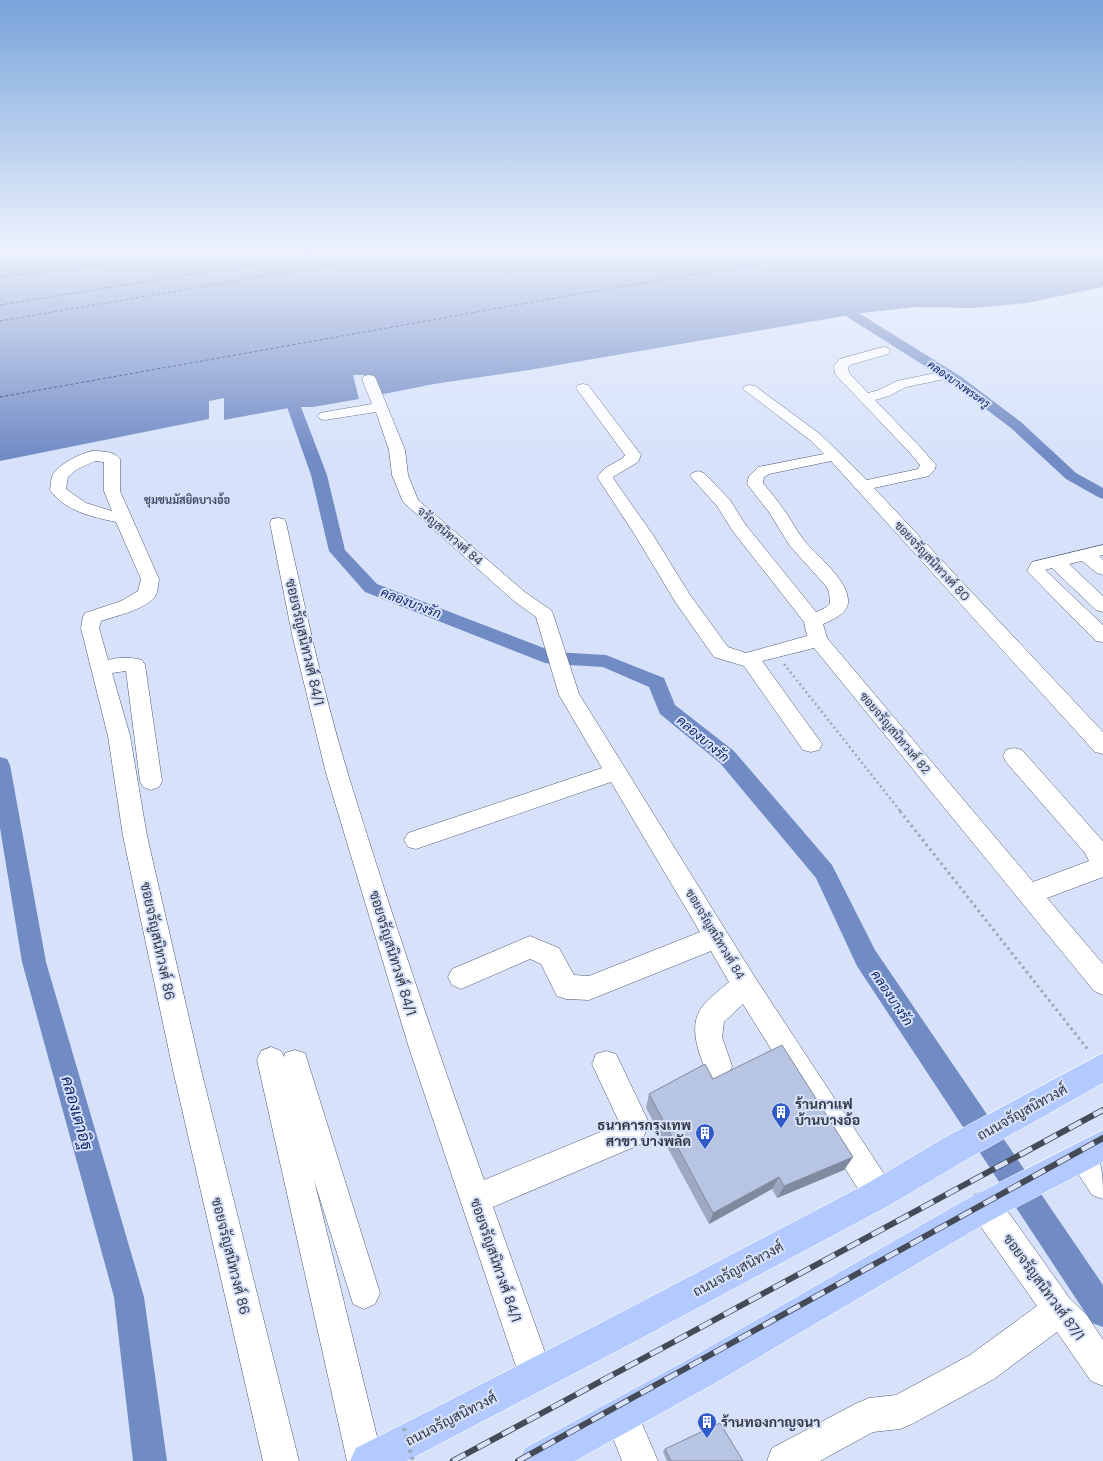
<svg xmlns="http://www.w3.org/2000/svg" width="1103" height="1461" font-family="'DM Sans',Sarabun,sans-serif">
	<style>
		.water { fill: #718bc5 }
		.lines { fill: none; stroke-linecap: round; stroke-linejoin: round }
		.canal { fill: #718bc5; fill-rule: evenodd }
		.ferry { stroke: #0d2467; stroke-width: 1; stroke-dasharray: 3 2.5; stroke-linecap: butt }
		.minor-casing { stroke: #4d5972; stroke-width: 1 }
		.major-casing { stroke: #fff; stroke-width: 1 }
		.path-far1 { stroke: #9da7ba; stroke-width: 2.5; stroke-dasharray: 2 3; stroke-linecap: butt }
		.path { stroke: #9da7ba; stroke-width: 3; stroke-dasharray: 2.5 3.5; stroke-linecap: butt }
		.minor { fill: #fff; fill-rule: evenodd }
		.major { fill: #b2caff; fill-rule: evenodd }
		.rail-casing { stroke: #444b57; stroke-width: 6 }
		.rail { stroke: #d7e2fa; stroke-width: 4.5; stroke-dasharray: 14; stroke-linecap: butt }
		.path-bridge { stroke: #9da7ba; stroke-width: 4; stroke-dasharray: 3 4.5; stroke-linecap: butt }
		.wall { fill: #9da9c2 }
		.shaded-wall { fill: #808a9e }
		.building { fill: #b7c5e2; stroke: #808a9e }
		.labels { text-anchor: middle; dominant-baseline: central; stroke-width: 4; stroke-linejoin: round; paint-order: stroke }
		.far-water-label { font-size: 11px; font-style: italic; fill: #0d2467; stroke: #d7e2fa }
		.far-neighbourhood-label { font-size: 11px; font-weight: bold; fill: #3f4b63; stroke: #d7e2fa }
		.street-label { font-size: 12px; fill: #333944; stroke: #d7e2fa }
		.water-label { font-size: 13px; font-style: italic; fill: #0d2467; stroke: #d7e2fa }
		.near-street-label { font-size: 14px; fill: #333944; stroke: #d7e2fa }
		.near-poi-label { font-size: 14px; font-weight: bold; fill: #333944; stroke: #d7e2fa; text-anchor: start }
		.near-water-label { font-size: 16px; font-style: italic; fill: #0d2467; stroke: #d7e2fa }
	</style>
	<rect width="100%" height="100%" fill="#d7e2fa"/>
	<!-- water -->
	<path class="water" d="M0,251H1103V287L1027,303L975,308L915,307L862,313L529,370L434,384L379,395L371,375H353L359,399L313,407H294L224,420V398L209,401V419L0,461Z"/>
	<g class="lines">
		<!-- canal -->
		<path class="canal" d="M831,294L835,295L857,312L960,376L1021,422L1076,473L1103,488V499L1098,497L1066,479L1011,428L950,382L849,318L827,301L825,298L827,295Z
			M283,379L288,380L290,383L301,407L327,475L345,550L377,584L554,652L606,655L664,678L675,705L734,751L832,865L875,950L1103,1285V1327L1092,1323L857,966L816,878L720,763L660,714L649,687L603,667L552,664L545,663L365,592L329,551L311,475L287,407L276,383L278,380Z
			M0,757L7,759L10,765L46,962L144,1297L167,1461H133L114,1297L22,962L0,828Z"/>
		<!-- ferry -->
		<path class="ferry" d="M0,277L207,251
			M0,305L334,251
			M0,321L411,251
			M0,397L572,295L834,251"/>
		<defs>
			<path id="minor" d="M883,347L888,348L890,351L888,354L850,365L848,367L849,373L868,393L879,390L897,381L940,372L945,373L947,376L945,379L906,387L889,396L875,400L921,448L936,465L935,469L929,476L874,488L1103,732V754L1095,752L831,461L769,474L764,477L763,483C770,492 778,501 784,510C791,519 796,530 803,539C815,555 850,580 848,603C847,614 832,620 823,624L827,638L1033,882L1089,861L1085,853L1006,762L1003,756L1006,750L1014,748L1022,750L1101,839L1103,842V877L1047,898L1103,964V995L1094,991L814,648L762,661L822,744L819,750L811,752L803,750L744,666L714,657L676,603L635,535L597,477L605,468L623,458L625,455L576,388L578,385L583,384L588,385L641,455L638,462L613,477L615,481L653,535L690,595L728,647L746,653L807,636L804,622L732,530L717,506L690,476L692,473L698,471L704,473L730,500L745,524L816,612L825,608L830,603L829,592L826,586L790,546L769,512L747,484L749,476L758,467L824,454L810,440L743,389L745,386L750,385L755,386L820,434L867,480L918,469L920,465L911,454L835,374L834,366L840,359Z
				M369,375L374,376L376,379L405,450L408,475L418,500L526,593L551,610L553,614L579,694L754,976L890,1183L894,1194L890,1205L879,1209L868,1205L743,1004L724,1022L722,1037L732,1066L728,1076L718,1080L708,1076C700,1056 687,1027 702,1007C709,998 721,989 729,982L711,951L589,1000L566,999L557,996L541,964L530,959L461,989L452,985L448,977L452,969L530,936L559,948L574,975L589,976L700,932L611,782L416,849L408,847L404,840L408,833L602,768L559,695L536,617L514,601L403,502L392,475L389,450L376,412L325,420L320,419L318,416L320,413L325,412L372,404L362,379L364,376Z
				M92,451C101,451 114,451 120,459V491L159,579C158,585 158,593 154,598C143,610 116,616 101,621L99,628L108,660C120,657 130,657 142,660L145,665L162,781L159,787L151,790L143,787L140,781L126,671L112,673L130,736L147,836L201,1070L299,1461H263L173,1070L123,836L108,736L81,628L83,617L85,613L121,601L138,591L141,579L116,522C92,517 65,511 50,490C51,485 51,478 53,474C61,463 79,454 92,451ZM95,461L104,462V491L112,511L86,503L66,489L68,477L76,470Z
				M278,518L284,519L286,523C305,607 323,692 348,774C390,911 436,1046 484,1180L620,1124L592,1064L596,1054L606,1051L616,1054L649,1123L641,1144L493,1207L553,1375L548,1387L536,1392L524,1387L519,1375L410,1051L326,773L292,634L270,523L272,519Z
				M1103,545V555L1099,556L1103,560V575L1097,573L1082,561L1069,564L1103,596V612L1096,610L1052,568L1045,570L1103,625V642L1096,641L1027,571L1032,562Z
				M271,1047L281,1051L284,1057L285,1053L295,1050L305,1053L380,1293L375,1304L364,1309L353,1304L314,1180L383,1461H347L257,1060L261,1051Z
				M1084,1142C1103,1153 1103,1175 1103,1199L1092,1195L1074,1167L1069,1157L1074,1147Z
				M985,1191L996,1195L1070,1299L1086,1314L1103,1340V1386L1091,1381L1057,1332L994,1379L912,1424L900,1429L873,1432L820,1461H767L772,1448L857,1403L869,1398L896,1395L970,1355L1037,1306L974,1217L970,1206L974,1195Z
				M622,1400L634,1405L658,1461H622L605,1417L610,1405Z"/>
			<path id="major" d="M1103,1053V1083L966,1160L890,1205L619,1350L407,1461H350L356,1448L595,1326L868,1183L944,1138Z
				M1103,1130V1162L988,1222L710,1386L575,1461H519L525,1448L685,1361L965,1200Z"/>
		</defs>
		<!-- minor casing -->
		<use href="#minor" class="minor-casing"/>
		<!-- major casing -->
		<use href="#major" class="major-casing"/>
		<!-- path-far1 -->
		<path class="path-far1" d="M784,664L901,812"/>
		<!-- path -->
		<path class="path" d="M900,811L1089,1051"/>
		<!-- minor -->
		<use href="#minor" class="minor"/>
		<!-- major -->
		<use href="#major" class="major"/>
		<defs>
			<path id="rail" d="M453,1461L1103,1110
				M518,1461L1103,1138"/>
		</defs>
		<!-- rail casing -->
		<use href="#rail" class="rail-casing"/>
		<!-- rail -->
		<use href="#rail" class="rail"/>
		<!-- path-bridge -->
		<path class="path-bridge" d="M404,1428L413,1461"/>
	</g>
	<!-- wall -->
	<path class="wall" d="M713,1079L853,1157L844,1170L777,1198L772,1189L709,1224L646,1108L649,1094Z
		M665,1449L743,1461H667L663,1452Z"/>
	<!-- shaded-wall -->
	<path class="shaded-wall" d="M853,1157L844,1170L777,1198L784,1186Z
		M779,1177L772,1189L709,1224L713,1213Z"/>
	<!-- building -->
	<path class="building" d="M782,1045L853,1157L784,1186L779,1177L713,1213L649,1094L705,1064L713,1079Z
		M720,1423L743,1461H671L665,1449Z"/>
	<!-- sky -->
	<linearGradient id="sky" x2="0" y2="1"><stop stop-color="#78a4da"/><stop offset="0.55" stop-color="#edf2fd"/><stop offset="1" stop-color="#edf2fd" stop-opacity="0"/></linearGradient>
	<rect width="1103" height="456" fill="url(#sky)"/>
	<!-- icons -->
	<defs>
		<symbol id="building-pin" viewBox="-11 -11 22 30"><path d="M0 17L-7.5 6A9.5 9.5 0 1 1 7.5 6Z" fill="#305ac9" stroke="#d7e2fa"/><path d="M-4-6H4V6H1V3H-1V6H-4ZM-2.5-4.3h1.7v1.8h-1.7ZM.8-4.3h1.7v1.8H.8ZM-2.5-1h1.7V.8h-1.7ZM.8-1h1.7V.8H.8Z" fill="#fff"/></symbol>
	</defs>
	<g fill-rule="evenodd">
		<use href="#building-pin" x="770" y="1101" width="22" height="30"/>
		<use href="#building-pin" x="694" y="1122" width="22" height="30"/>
		<use href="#building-pin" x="696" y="1411" width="22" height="30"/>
	</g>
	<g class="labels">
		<!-- far-water labels -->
		<g class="far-water-label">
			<text transform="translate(959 384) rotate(35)">คลองบางพระครู</text>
		</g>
		<!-- far-neighbourhood labels -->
		<g class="far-neighbourhood-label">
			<text x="187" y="500">ชุมชนมัสยิดบางอ้อ</text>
		</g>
		<!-- street labels -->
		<g class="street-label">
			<text transform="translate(450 536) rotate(41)">จรัญสนิทวงศ์ 84</text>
			<text transform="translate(932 561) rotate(47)">ซอยจรัญสนิทวงศ์ 80</text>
			<text transform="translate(895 733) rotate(50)">ซอยจรัญสนิทวงศ์ 82</text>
			<text transform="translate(715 934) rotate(59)">ซอยจรัญสนิทวงศ์ 84</text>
		</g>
		<!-- water labels -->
		<g class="water-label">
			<text transform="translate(411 603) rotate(21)">คลองบางรัก</text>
			<text transform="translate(703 739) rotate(40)">คลองบางรัก</text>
			<text transform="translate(892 998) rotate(56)">คลองบางรัก</text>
		</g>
		<!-- near-street labels -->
		<g class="near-street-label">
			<text transform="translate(305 642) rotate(77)">ซอยจรัญสนิทวงศ์ 84/1</text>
			<text transform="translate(158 941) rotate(78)">ซอยจรัญสนิทวงศ์ 86</text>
			<text transform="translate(393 953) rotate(73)">ซอยจรัญสนิทวงศ์ 84/1</text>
			<text transform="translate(1022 1112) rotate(-29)">ถนนจรัญสนิทวงศ์</text>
			<text transform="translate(231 1256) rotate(76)">ซอยจรัญสนิทวงศ์ 86</text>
			<text transform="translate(496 1260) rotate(71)">ซอยจรัญสนิทวงศ์ 84/1</text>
			<text transform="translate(738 1269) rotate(-28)">ถนนจรัญสนิทวงศ์</text>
			<text transform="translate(1044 1287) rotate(54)">ซอยจรัญสนิทวงศ์ 87/1</text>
			<text transform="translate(451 1419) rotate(-27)">ถนนจรัญสนิทวงศ์</text>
		</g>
		<!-- near-poi labels -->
		<g class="near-poi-label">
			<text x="795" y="1104">ร้านกาแฟ<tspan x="795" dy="16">บ้านบางอ้อ</tspan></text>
			<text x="691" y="1125" text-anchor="end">ธนาคารกรุงเทพ<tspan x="691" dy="16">สาขา บางพลัด</tspan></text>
			<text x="721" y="1422">ร้านทองกาญจนา</text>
		</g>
		<!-- near-water labels -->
		<g class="near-water-label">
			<text transform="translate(77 1113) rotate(74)">คลองเตาอิฐ</text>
		</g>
	</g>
</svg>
